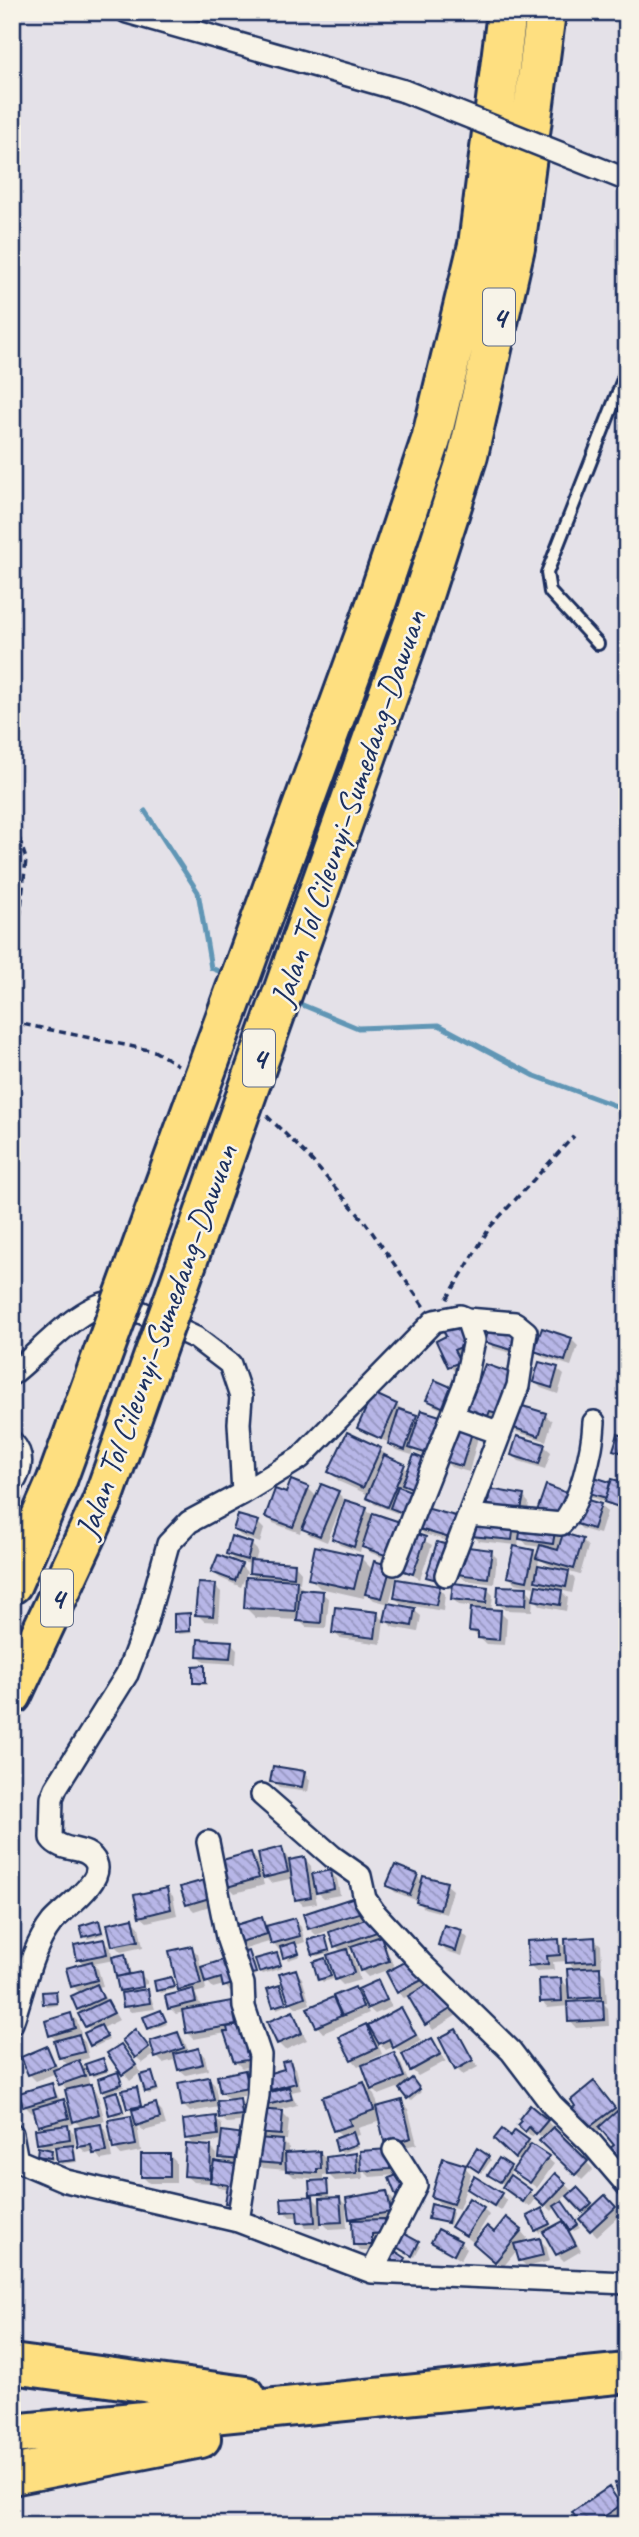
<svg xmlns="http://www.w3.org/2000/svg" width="639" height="2537" font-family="Caveat,sans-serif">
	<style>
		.shadow { fill: #0003; fill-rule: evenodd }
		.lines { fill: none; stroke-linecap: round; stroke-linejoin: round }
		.stream { stroke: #6196b5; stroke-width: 5 }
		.building { fill: url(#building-back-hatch); stroke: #1b2f5e; stroke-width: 2 }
		.lane-casing { stroke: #1b2f5e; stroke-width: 16 }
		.street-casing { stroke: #1b2f5e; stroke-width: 26 }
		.highway-casing { stroke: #1b2f5e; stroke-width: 44 }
		.path { stroke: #1b2f5e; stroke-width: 3.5; stroke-dasharray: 7 5; stroke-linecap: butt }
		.lane { stroke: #f7f3e8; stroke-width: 10 }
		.street { stroke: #f7f3e8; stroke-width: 21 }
		.highway { stroke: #fedf80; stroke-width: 38 }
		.street-bridge-casing { stroke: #1b2f5e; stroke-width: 26; stroke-linecap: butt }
		.highway-bridge-casing { stroke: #1b2f5e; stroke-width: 44; stroke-linecap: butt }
		.street-bridge { stroke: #f7f3e8; stroke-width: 21 }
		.highway-bridge { stroke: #fedf80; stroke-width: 38 }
		.labels { text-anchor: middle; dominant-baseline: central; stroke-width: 5; stroke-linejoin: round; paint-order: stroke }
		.shield { fill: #f7f3e8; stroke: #5d6a87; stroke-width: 2 }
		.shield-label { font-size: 32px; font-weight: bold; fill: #1b2f5e }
		.street-label { font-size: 33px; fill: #1b2f5e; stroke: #f7f3e8 }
	</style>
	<defs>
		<pattern id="building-back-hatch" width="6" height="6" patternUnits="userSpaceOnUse" patternTransform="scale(1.75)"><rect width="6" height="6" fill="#b7b6e7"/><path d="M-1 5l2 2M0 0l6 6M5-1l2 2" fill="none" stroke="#9494be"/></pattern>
	</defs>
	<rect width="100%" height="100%" fill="#e4e1e8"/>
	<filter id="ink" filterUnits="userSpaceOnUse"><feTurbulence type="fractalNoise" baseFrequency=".0143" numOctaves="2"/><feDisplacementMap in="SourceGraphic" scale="14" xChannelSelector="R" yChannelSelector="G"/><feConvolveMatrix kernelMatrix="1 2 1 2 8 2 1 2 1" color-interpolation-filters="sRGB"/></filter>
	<g filter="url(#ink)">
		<!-- shadow -->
		<path class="shadow" d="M492,1324L522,1356L493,1348L487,1341Z
			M448,1337L476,1349L460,1357L465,1368L456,1372L449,1366Z
			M571,1339L578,1346L571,1366L543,1357L536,1351Z
			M557,1369L564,1375L558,1394L541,1388L535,1382Z
			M436,1382L455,1415L434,1406L428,1400Z
			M396,1405L420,1420L416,1452L437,1460L418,1454L414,1450L412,1455L396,1450L388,1442L366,1434L359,1428Z
			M464,1406H516L545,1415L552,1421L546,1441L517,1432L510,1426L474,1416Z
			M472,1430L478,1437L469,1472L451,1467L445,1461Z
			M348,1435L380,1450L409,1471L425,1496L405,1485L403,1490L414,1520L374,1504L369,1495L340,1482L330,1472Z
			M627,1439V1458L615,1450Z
			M544,1446L551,1452L545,1469L519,1461L513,1455Z
			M589,1478L627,1486V1512L592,1497L585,1491Z
			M308,1488L317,1497L338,1493L344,1499L327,1542L310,1535L302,1526L300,1533L273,1523L267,1516L287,1495Z
			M492,1491L523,1496L529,1503L526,1521Z
			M600,1506L607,1512L600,1534L582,1529L575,1522Z
			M366,1508L374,1517L398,1563L371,1553L362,1545L360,1552L340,1545L334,1539Z
			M258,1523L264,1529L260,1543L241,1536L235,1530Z
			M465,1525L459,1544L424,1534L418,1528Z
			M513,1525L522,1533L554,1532L563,1541L582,1540L588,1547L580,1575L566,1571L575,1579L572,1593L560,1590L568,1598L566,1611L541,1606L533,1597L532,1611L505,1610L499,1604L526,1589L535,1598L545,1588L538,1580L535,1579L534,1587L515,1583L509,1577L516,1545L479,1541L472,1535ZM519,1536L527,1545L541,1547L539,1557L533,1552L518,1549ZM539,1559L553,1567V1570L538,1567Z
			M412,1534L432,1545L420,1579L400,1568Z
			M251,1544L258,1551L255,1562L295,1565L301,1572L300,1583L297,1582L306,1592L322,1593L329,1599L326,1628L306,1627L299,1620L256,1618L246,1608L258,1580L251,1572L250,1564L234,1560L228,1553Z
			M491,1552L497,1558L494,1584L465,1580L458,1574Z
			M361,1558L374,1571L390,1567L397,1574L389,1604L374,1600L365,1592L364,1598L320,1588L310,1578Z
			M241,1566L247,1572L241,1587L220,1578L213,1572Z
			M215,1586L221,1592L219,1622L204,1621L197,1614Z
			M439,1587L445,1594L443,1611L402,1604L395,1598Z
			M487,1589L493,1595L491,1611L500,1612L507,1619L505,1645L486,1644L471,1630L485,1608L459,1605L453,1599Z
			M414,1610L421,1616L418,1632L392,1627L386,1620Z
			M377,1614L384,1620L381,1644L340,1638L333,1632Z
			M189,1615L192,1633L179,1634L176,1631Z
			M231,1643L237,1649L236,1664L205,1662L199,1656Z
			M204,1667L207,1685H198L195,1682Z
			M304,1773L310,1780L308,1792L279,1788L272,1781Z
			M282,1849L290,1862L305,1859L311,1866L312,1876L330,1872L337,1879L340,1895L324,1898L314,1889L317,1903L303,1905L297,1899L294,1878L271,1883L263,1875Z
			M251,1854L257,1860L264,1885L235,1893L228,1886Z
			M417,1876L423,1882L446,1884L453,1890L446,1914L424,1908L418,1901L395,1892L388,1885Z
			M207,1881L219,1903L194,1911L187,1904Z
			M166,1890L173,1896L177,1915L147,1922L140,1916Z
			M354,1899L361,1906L365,1921L377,1926L395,1969L417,1967L427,1987L441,1989L457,2015L433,2030L409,1996L404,1998L398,1992L387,1970L368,1977L361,1970L354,1948L346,1951L353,1957L360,1980L343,1985L337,1979L342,1952L336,1946L330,1930L316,1935L309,1928Z
			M261,1919L269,1927L295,1920L301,1927L305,1942L296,1945L300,1956L288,1960L282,1949L279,1950L272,1941L242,1950L235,1943Z
			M132,1920L139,1927L143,1947L121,1952L114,1945Z
			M98,1922L104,1934L88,1939L85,1936Z
			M461,1932L468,1938L462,1956L446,1951L440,1944Z
			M324,1937L331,1952L317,1956L314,1954Z
			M594,1939L601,1945L602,1967L598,1968L605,1975L607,2003H603L608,2008L609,2026L576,2028L570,2021L569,2006L548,2008L542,2001L561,1979L570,1989L575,1970L568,1961L553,1962L554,1970L536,1971L530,1965L558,1941L567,1950ZM568,1995L576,2003L568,2004Z
			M104,1941L110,1947L113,1958L125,1956L128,1959L131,1976L140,1974L147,1981V1984L123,1989V1992L148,1988L155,2009L131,2012L124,2006L114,1960L93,1964L98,1969L103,1986L98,1987L119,2020L103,2028L109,2040L94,2047L91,2032L78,2009L80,1993L73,1986L84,1965L79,1959Z
			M191,1948L198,1954L201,1968L249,1953L252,1955L257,1975L246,1979L245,1989L232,1993L224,1985L213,1988L204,1978L206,1990L195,1993L202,2008L231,2003L238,2010L254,2066L242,2068L235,2061L226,2033L194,2039L188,2033L184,2012L176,2014L170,2008L184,1994L180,1989Z
			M276,1955L282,1968L263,1974L260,1971Z
			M325,1960L333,1979L323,1982L320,1979Z
			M295,1971L302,1978L310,2004L297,2008L290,2002Z
			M171,1979L175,1989L161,1993L158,1990Z
			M377,1982L392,2007L375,2014L365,2005L369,2013L323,2033L317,2026L310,2009L355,1989L364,1997Z
			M280,1987L287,2005L277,2009L275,2006Z
			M56,1992L59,2005L47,2007L45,2004Z
			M400,2009L421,2041L401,2053L394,2046L386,2050L376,2039L382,2054L365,2063L366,2065L394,2055L400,2061L409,2083L412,2081L421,2092L411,2101L400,2087L379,2095L373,2089L363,2064L358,2066L352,2059L366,2026L373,2034Z
			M161,2012L167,2024L152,2030L149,2028Z
			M292,2013L307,2040L285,2050L278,2043Z
			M71,2015L77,2021L81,2034L78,2035L85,2042L89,2058L78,2061L90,2073L103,2060L108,2072L93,2077L86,2070L89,2083L97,2092L105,2121L89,2125V2128L101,2126L107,2132L112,2158L101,2160L94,2151L86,2153L79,2146L83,2129L73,2119L74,2124L67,2126L74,2133L75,2145L71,2146L75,2150L77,2162L61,2164L57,2145L49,2149L54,2154L53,2160L39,2156L46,2150L39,2143L44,2130L36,2111L32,2113L25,2106L52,2085L61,2102L72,2110L67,2091L56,2073L36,2081L29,2074L47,2048L59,2070L69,2066L61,2058L56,2040L51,2035Z
			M456,2031L478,2067L463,2075L457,2069Z
			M178,2034L184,2040L189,2053L199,2050L205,2057L208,2070L186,2075L179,2069L177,2059L163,2063L157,2057Z
			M142,2038L154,2055L143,2063L136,2057Z
			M432,2040L446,2061L418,2076L412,2070Z
			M121,2046L141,2072L130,2081L109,2054Z
			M289,2062L296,2068L301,2090L291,2092L297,2105L272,2112L282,2113L289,2120L287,2140H281L289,2148V2155L320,2153L325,2158L355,2154L363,2162L395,2157L396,2175L370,2177L362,2169L363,2179L335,2181L328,2174L323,2175V2179L294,2177L287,2170L263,2168L257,2162L264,2140L257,2132L270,2112L264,2105L276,2092L272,2089Z
			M244,2072L251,2078L254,2094L237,2097L246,2107L248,2121L227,2123L220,2117L219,2107L190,2112L184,2106L209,2079L215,2085L218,2103L231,2101L222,2093Z
			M151,2073L159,2091L149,2094L146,2092Z
			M118,2074L124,2087L114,2090L120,2096L125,2114L114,2117L108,2095L103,2090Z
			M364,2084L374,2094L379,2108L401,2102L408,2109L417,2144L393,2150L381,2121L358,2128L360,2135L355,2136L358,2147L342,2153L339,2150L343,2138L335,2130Z
			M137,2089L143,2109L155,2105L162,2112L166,2125L144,2131L137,2125L133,2110L128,2108Z
			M601,2090L627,2123V2164L621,2169L615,2163L617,2145L602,2128L598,2132L592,2126L586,2130L580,2124Z
			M131,2118L137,2125L141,2151L121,2155L115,2148Z
			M215,2118L222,2125V2133L245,2135L233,2209L227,2203L229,2190L219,2188L214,2183L193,2182L186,2176L211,2148L217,2154V2163L228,2165L221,2157L222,2141L194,2144L187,2138Z
			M547,2121L593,2169L582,2180L536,2132L532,2137L520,2125Z
			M511,2138L528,2141L554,2164L537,2188L514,2171L520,2163L496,2139Z
			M170,2156L176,2162V2183H149L143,2177Z
			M488,2157L491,2160L482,2173L472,2167Z
			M465,2167L471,2174L459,2209L439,2203L433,2196Z
			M510,2167L512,2170L508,2176L536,2197L555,2175L571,2190L560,2202L580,2228L574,2231L556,2206L552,2211L537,2197L530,2207L510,2194L505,2185L493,2177Z
			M326,2182L330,2199H340L349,2208L387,2193L393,2200L396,2218L383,2221L390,2228L378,2251H361L355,2245L354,2222L349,2208L346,2209L347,2228L329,2229L320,2220V2228H306L299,2217H290L284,2211L313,2198L322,2207V2196L311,2194Z
			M469,2188L500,2194L507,2201L501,2211Z
			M577,2190L594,2207L605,2197L621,2214L597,2236L581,2219L587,2214L570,2196Z
			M483,2209L489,2215L473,2242L453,2227Z
			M450,2210L453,2213L450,2225L430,2218Z
			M542,2210L552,2229L563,2223L569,2229L581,2251L564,2261L557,2254L544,2230L539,2233L536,2230Z
			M521,2231L527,2238L522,2244L539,2240L546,2246L550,2261L527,2267L520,2260L518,2249L503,2267L482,2249L494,2234Z
			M402,2234L421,2246L415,2257L398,2248Z
			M433,2242H460L467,2249L461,2260Z
			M608,2489L625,2513L607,2525H583Z"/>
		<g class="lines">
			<!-- stream -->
			<path class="stream" d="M145,811L198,892L211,968L226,974
				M293,1001L358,1028L439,1025L535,1076L627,1110"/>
		</g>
		<!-- building -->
		<path class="building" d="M460,1317L471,1343L454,1350L460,1362L448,1367L436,1341L446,1336L441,1325Z
			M491,1322L521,1331L515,1351L485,1342Z
			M542,1328L572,1338L565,1361L534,1351Z
			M539,1362L558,1367L552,1388L533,1382Z
			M485,1364L514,1374L500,1414L490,1411L488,1416L462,1407L467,1393L473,1396Z
			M435,1380L458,1390L449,1410L426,1400Z
			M373,1393L397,1404L381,1439L357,1428Z
			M516,1404L546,1413L539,1436L508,1426Z
			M399,1409L417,1415L405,1450L388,1444Z
			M421,1410L443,1417L431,1455L409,1448Z
			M453,1423L473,1429L462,1466L443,1461Z
			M347,1432L381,1448L363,1488L328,1472Z
			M618,1434L627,1437V1454L613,1450Z
			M517,1436L545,1444L539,1464L511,1455Z
			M384,1455L405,1464L387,1507L366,1498Z
			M414,1455L430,1461L419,1491L402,1484Z
			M588,1475L610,1482L606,1498L583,1491Z
			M612,1479L627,1483L625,1509L604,1502Z
			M291,1480L309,1487L293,1527L265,1517L275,1489L286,1493Z
			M321,1484L339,1491L320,1536L302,1529Z
			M546,1485L567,1493L557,1521L536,1514Z
			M398,1486L416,1493L408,1515L390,1508Z
			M490,1489L524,1495L520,1515L487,1510Z
			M581,1498L601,1504L593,1529L573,1523Z
			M345,1500L367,1507L354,1547L332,1539Z
			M422,1507L459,1517L453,1539L416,1528Z
			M373,1513L403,1523L391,1557L362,1547Z
			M238,1515L259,1521L253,1537L233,1530Z
			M473,1519L514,1523L512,1540L471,1536Z
			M521,1526L555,1531L553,1544L519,1539Z
			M411,1532L426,1537L413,1574L398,1569Z
			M563,1533L583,1539L574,1569L536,1558L540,1545L558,1550Z
			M231,1536L252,1543L247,1560L226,1554Z
			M437,1542L452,1546L441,1581L426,1577Z
			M315,1546L362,1556L354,1589L308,1579Z
			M460,1546L492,1550L488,1578L456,1574Z
			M514,1546L534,1550L527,1581L507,1577Z
			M218,1555L242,1564L235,1581L211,1572Z
			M250,1560L295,1563L294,1577L249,1573Z
			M374,1561L391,1566L382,1598L365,1594Z
			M538,1565L569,1571L566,1587L535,1581Z
			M246,1577L297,1580L295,1611L244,1608Z
			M397,1579L440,1586L436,1605L394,1598Z
			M198,1583L216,1584L213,1616L195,1615Z
			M453,1583L488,1587L486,1603L451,1599Z
			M536,1585L562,1590L560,1605L533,1600Z
			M498,1586L527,1587L526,1605L497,1604Z
			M300,1589L323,1591L321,1623L297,1621Z
			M388,1603L415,1608L412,1626L384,1621Z
			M335,1607L378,1612L375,1638L332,1633Z
			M471,1608L501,1610L499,1640L478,1638V1632L469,1631Z
			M190,1613V1631L174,1632V1614Z
			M198,1639L232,1641L230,1658L197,1656Z
			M205,1665V1683H193V1666Z
			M273,1766L305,1771L302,1787L270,1782Z
			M282,1847L288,1872L263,1878L258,1853Z
			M251,1852L259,1878L227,1887L219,1861Z
			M305,1857L311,1897L295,1900L289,1860Z
			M395,1865L418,1874L410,1895L386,1886Z
			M331,1870L334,1889L316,1893L312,1874Z
			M423,1876L447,1882L440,1909L416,1902Z
			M208,1879L213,1897L186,1905L180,1887Z
			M167,1888L171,1909L139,1917L134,1895Z
			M355,1897L359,1913L308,1929L303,1914Z
			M262,1917L267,1934L234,1944L229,1927Z
			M371,1917L377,1932L334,1947L329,1932Z
			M133,1918L138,1941L112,1946L107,1924Z
			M295,1918L300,1936L271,1944L266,1926Z
			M99,1920L102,1932L83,1937L80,1926Z
			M444,1925L462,1930L456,1951L438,1945Z
			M325,1935L329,1950L313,1955L308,1940Z
			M381,1936L389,1961L360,1971L351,1946Z
			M595,1937L596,1961L566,1963L565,1939Z
			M104,1939L107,1954L77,1960L74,1945Z
			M559,1939L560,1955L547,1956L548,1964L528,1966L527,1941Z
			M295,1942L299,1953L283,1958L280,1947Z
			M192,1946L201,1984L178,1990L169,1951Z
			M347,1949L354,1973L335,1980L327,1955Z
			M249,1951L256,1973L242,1977L236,1954Z
			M277,1953L281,1965L259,1972L255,1959Z
			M125,1954L129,1974L116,1977L112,1957Z
			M232,1957L239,1982L223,1987L221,1978L205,1983L201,1967Z
			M325,1958L331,1976L318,1980L313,1962Z
			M411,1959L422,1980L397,1993L386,1972Z
			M92,1961L97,1980L71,1987L66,1968Z
			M600,1967L601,1997L569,1999L567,1969Z
			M296,1969L305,1997L289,2003L279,1974Z
			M141,1972L143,1987L119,1991L116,1977Z
			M171,1977L174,1987L156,1991L154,1981Z
			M561,1978L562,2001L540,2002L539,1979Z
			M378,1980L387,2000L367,2009L358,1989Z
			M435,1980L452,2008L425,2025L408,1996Z
			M97,1984L103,1998L77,2010L71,1996Z
			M280,1985L286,2003L273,2007L267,1989Z
			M355,1987L363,2007L342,2016L333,1996Z
			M148,1989L150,2003L123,2007L121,1993Z
			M193,1989L196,2002L168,2009L165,1996Z
			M56,1991L57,2003L43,2004L42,1992Z
			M333,1997L341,2016L316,2027L307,2008Z
			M107,2000L114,2013L85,2027L78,2014Z
			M603,2000L604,2020L568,2022L567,2002Z
			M232,2001L236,2025L186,2033L182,2010Z
			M401,2007L416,2035L393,2048L389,2039L379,2044L368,2025Z
			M161,2010L166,2021L148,2029L143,2017Z
			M293,2011L302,2033L277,2044L267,2022Z
			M71,2013L75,2028L49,2036L45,2021Z
			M366,2024L377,2048L351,2060L339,2037Z
			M101,2025L107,2037L90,2046L84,2033Z
			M242,2025L248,2060L234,2062L224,2032H228L227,2027Z
			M135,2029L149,2047L135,2058L122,2040Z
			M456,2029L473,2060L455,2070L439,2038Z
			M178,2032L184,2048L155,2058L150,2041Z
			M79,2034L84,2052L59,2058L54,2041Z
			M432,2038L441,2054L410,2071L402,2054Z
			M121,2044L136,2065L122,2075L107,2053Z
			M47,2046L55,2065L28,2075L21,2057Z
			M199,2048L203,2064L178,2070L174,2054Z
			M394,2052L404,2077L371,2090L362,2065Z
			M103,2058L107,2070L89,2075L85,2064Z
			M79,2060L85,2076L59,2085L53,2070Z
			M290,2060L296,2083L271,2090L267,2074L284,2069L282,2062Z
			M245,2070L249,2088L220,2093L217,2076Z
			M118,2072L122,2084L101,2091L98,2079Z
			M152,2072L157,2089L145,2092L140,2075Z
			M209,2077L214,2100L182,2106L178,2083Z
			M412,2078L420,2089L407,2099L399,2089Z
			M594,2081L615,2108L591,2126L585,2120L579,2125L568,2112L575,2106L571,2100Z
			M364,2082L374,2110L349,2119L351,2125L333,2131L322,2097Z
			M52,2083L56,2097L23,2107L19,2093Z
			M91,2084L99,2114L73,2122L65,2090Z
			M137,2087L141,2106L127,2109L122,2090Z
			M289,2087L292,2099L262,2106L259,2095Z
			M117,2091L123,2111L109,2115L104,2095Z
			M240,2098L242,2115L219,2118L217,2101Z
			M64,2099L69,2118L38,2126L33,2108Z
			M402,2100L411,2138L385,2145L376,2107Z
			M156,2103L160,2118L136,2126L132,2110Z
			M530,2105L548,2120L536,2134L529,2127L525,2132L517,2125L521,2121L519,2119Z
			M257,2109L283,2111L281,2135L255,2133Z
			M617,2111L627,2121V2152L613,2164L604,2153L614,2145L599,2127Z
			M131,2116L136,2145L113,2149L108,2120Z
			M216,2116L218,2135L185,2139L183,2120Z
			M101,2124L106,2152L93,2154L91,2145L78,2147L75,2128Z
			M68,2125L70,2139L37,2144L35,2129Z
			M553,2127L588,2161L575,2175L539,2141Z
			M502,2129L511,2136L515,2130L529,2140L515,2159L494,2139Z
			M222,2131L245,2134L243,2160L219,2158Z
			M353,2132L357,2144L337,2151L334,2139Z
			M257,2138L283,2140L281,2164L255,2162Z
			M186,2144L211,2146L210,2178L184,2176Z
			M531,2144L549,2156L530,2183L512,2171Z
			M73,2145L75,2160L57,2162L55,2147Z
			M38,2147L52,2150L51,2158L37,2156Z
			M477,2148L489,2156L479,2172L467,2164Z
			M389,2149L390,2169L361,2171L360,2151Z
			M320,2151L321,2169H317V2173L286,2171L285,2153Z
			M356,2153L357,2173L327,2175L326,2157Z
			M141,2154H170V2177H141Z
			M443,2158L466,2165L453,2204L431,2197Z
			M499,2158L511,2166L500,2182L488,2175Z
			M214,2161L243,2165L237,2205L225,2203L228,2185L210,2182Z
			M402,2173L409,2191L396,2196L389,2178Z
			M555,2173L566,2183L544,2206L534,2197Z
			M510,2175L531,2190L523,2202L502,2187Z
			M474,2176L502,2193L494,2206L467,2189Z
			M327,2180L328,2193L310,2195L309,2181Z
			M577,2187L592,2203L582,2212L567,2196Z
			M387,2191L391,2212L349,2219L346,2198Z
			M605,2195L616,2207L590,2231L579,2219Z
			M313,2196L315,2222L298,2223L297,2211L282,2212L281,2198Z
			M340,2197L342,2222L321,2223L320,2198Z
			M469,2198L484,2208L466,2236L451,2227Z
			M562,2201L578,2224L570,2230L554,2206Z
			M431,2204L451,2209L448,2223L428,2219Z
			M542,2208L550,2224L535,2231L527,2216Z
			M506,2217L522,2230L495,2262L473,2243L487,2226L494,2232Z
			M384,2219V2233L372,2234V2245H353L352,2220Z
			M563,2221L576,2245L556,2255L543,2232Z
			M438,2229L461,2241L454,2255L431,2242Z
			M401,2232L419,2242L412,2256L393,2245Z
			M540,2238L544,2255L519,2261L514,2244Z
			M392,2249L406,2258L400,2268L386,2260Z
			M627,2479V2525L615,2483Z
			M609,2487L621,2505L592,2525H581L572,2512Z"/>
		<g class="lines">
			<defs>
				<path id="lane" d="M598,644L550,592L547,573L627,369"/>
				<path id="street" d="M127,12L404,91
					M12,1374C41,1352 80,1303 117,1301L196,1338L230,1364L241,1397L239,1423L243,1493L189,1522L168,1544L145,1627L127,1674L56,1788L52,1798L51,1838C62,1854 88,1844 96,1863C104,1882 63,1909 52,1922C30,1950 24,1990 12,2023
					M452,1416L500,1433
					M12,1442C25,1456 22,1470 12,1485
					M243,1493L300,1458L434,1321L460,1316L467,1319L474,1340L465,1383L394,1564
					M469,1515L561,1524C580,1506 593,1448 594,1422
					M446,1575L518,1386L526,1332L515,1323L467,1319
					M262,1795L333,1857L360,1876L365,1899L374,1912L422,1964L511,2051L552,2105L591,2143L627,2185
					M208,1842L227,1937L243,1984L244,2007L260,2055L258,2095L238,2221
					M12,2134L17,2161
					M12,2158L66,2181L238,2221L372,2272L627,2283
					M372,2272L416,2185L394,2150"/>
				<path id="highway" d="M374,610L431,440L478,245L507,12
					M417,614L468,455L515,247L546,12
					M12,1584L57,1480
					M12,1695L102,1502
					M12,2364L246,2396
					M12,2434L627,2373
					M12,2475L201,2438"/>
			</defs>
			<!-- lane casing -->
			<use href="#lane" class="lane-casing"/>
			<!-- street casing -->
			<use href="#street" class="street-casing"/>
			<!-- highway casing -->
			<use href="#highway" class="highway-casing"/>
			<!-- path -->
			<path class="path" d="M12,816L26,859L12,996
				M12,1022L154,1051L178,1065
				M267,1116L306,1154L365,1222L424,1307
				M447,1299L490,1227L574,1136"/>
			<!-- lane -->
			<use href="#lane" class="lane"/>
			<!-- street -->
			<use href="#street" class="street"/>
			<!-- highway -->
			<use href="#highway" class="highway"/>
			<defs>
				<path id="street-bridge" d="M404,91L625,179"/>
				<path id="highway-bridge" d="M57,1480L374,610
					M102,1502L417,614"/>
			</defs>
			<!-- street-bridge casing -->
			<use href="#street-bridge" class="street-bridge-casing"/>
			<!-- highway-bridge casing -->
			<use href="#highway-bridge" class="highway-bridge-casing"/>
			<!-- street-bridge -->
			<use href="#street-bridge" class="street-bridge"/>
			<!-- highway-bridge -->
			<use href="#highway-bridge" class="highway-bridge"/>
		</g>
	</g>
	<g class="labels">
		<!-- shield labels -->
		<g class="shield">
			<rect x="483" y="288.5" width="32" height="57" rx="5"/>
			<rect x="243" y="1029.5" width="32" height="57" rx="5"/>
			<rect x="41" y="1569.5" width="32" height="57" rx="5"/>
		</g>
		<g class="shield-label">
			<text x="499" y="317">4</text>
			<text x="259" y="1058">4</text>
			<text x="57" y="1598">4</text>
		</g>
		<!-- street labels -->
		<g class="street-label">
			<text transform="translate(348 808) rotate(-71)">Jalan Tol Cileunyi–Sumedang–Dawuan</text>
			<text transform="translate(156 1341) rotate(-70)">Jalan Tol Cileunyi–Sumedang–Dawuan</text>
		</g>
	</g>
	<!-- margin -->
	<rect width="639" height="2537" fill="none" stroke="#f7f3e8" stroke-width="42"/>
	<rect x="21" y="21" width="597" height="2495" fill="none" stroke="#1b2f5e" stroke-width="2.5" filter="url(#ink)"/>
</svg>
